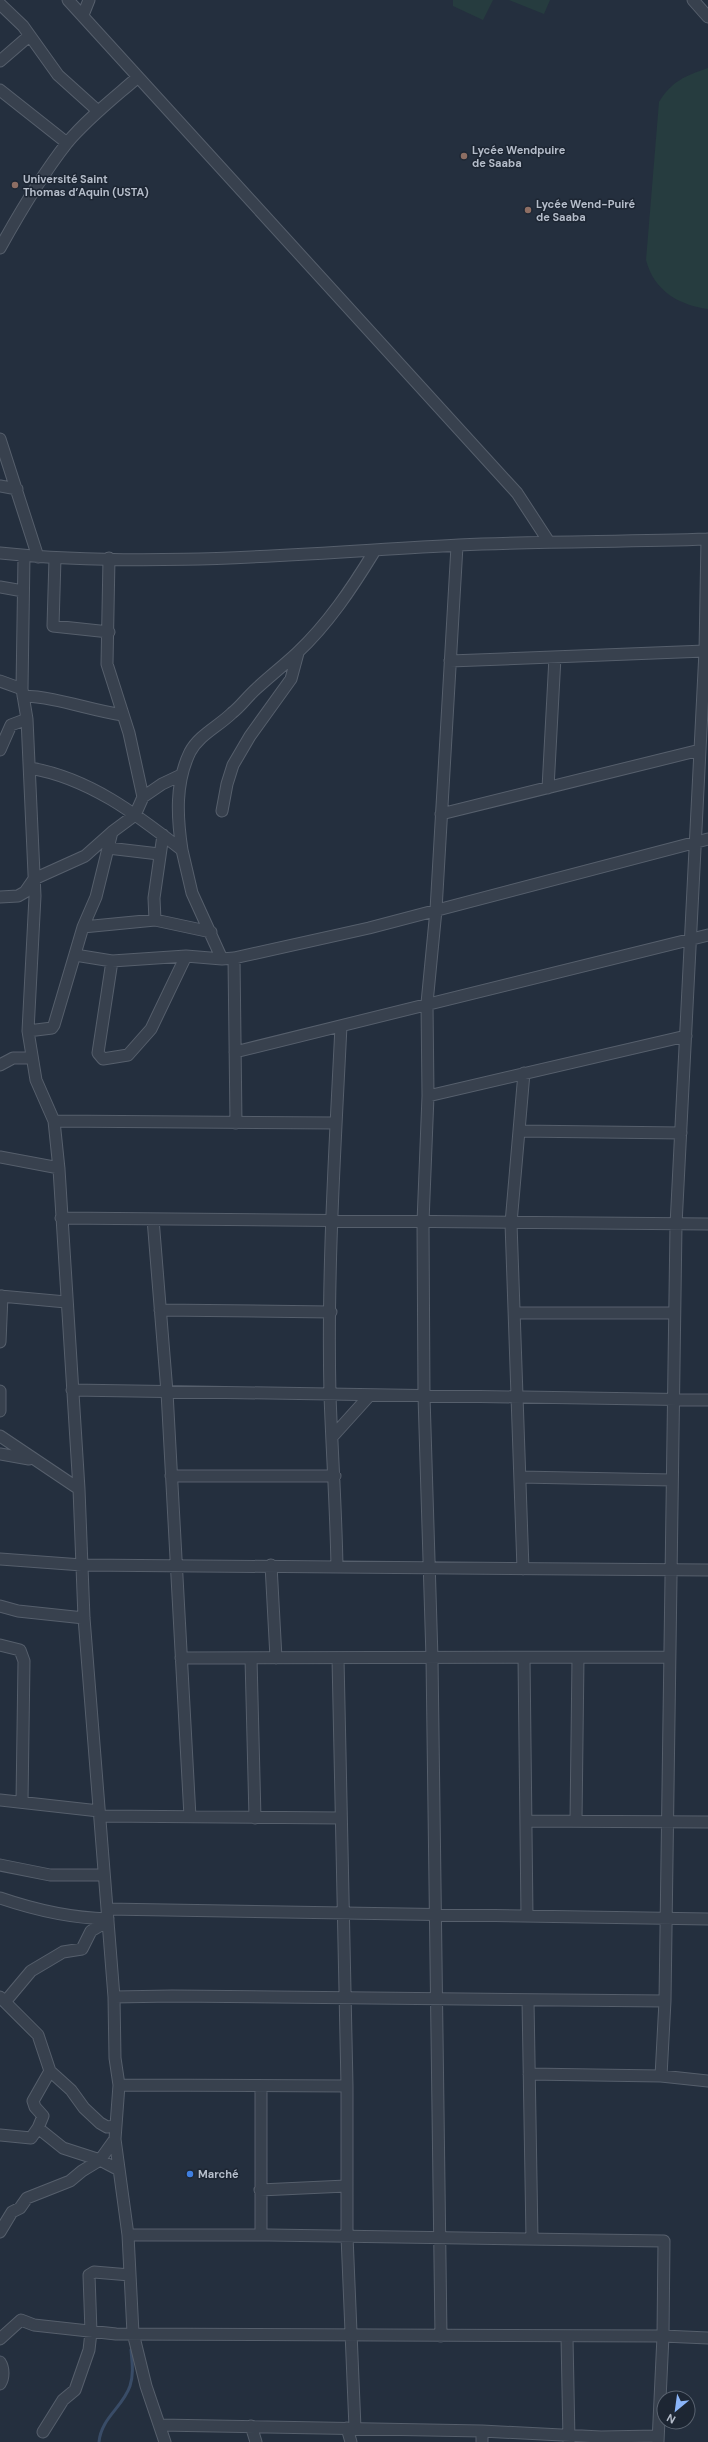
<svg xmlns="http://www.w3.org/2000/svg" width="708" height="2442" font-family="'DM Sans',sans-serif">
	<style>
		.green { fill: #263c3f }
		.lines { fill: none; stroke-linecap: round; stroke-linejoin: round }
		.stream { stroke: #394c67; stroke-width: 3 }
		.minor-casing { stroke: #565f6c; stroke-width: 13 }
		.minor { stroke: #38414e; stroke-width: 11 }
		.education-dot { fill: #8d6e63; stroke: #1d2633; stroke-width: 1.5 }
		.shop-dot { fill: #3f7fe0; stroke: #1d2633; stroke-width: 1.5 }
		.labels { text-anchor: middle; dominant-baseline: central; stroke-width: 3; stroke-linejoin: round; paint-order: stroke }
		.poi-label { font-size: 11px; font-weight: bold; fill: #b4bcc9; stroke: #1d2633; text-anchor: start }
	</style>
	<rect width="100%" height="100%" fill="#242f3e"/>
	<!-- green -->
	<path class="green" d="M453,0H493L483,20L453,6Z
		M509,0H550L544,14Z
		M708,68V309C679,305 654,291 646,260L659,102C672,81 685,76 708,68Z"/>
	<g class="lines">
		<!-- stream -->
		<path class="stream" d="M99,2442C101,2418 123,2407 130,2386C134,2374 132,2362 131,2350"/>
		<defs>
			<path id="minor" d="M68,0L517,493L549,542
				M693,0L708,17
				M0,4L23,26L58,75L98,111
				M83,15L89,0
				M0,61L29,36
				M0,90L67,143
				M0,248C20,212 41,176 67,143C88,118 114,98 138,77
				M0,439L38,557
				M0,486L17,489
				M0,553C150,569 308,553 459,545C542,541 625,542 708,539
				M24,556L22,689L27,719L35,896L28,1031L36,1080L54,1121L59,1169L79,1489L84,1618L114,1997L115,2058L119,2085L115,2139L128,2235L133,2333L146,2386L165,2442
				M55,558L53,626L109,632
				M109,558L107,664L129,733L143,797
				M0,587L23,591
				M450,661L705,651
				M0,681L22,689
				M23,696C57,697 89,710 123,715
				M0,750L11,725L27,719
				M30,768C89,778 136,814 182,850L192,893L222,959
				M548,788L555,657
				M222,811L227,784L233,765L250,736L291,679L298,653
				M441,814L700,750
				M108,848L159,854
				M182,850C177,817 175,783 190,752C199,735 219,726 232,713C241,706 247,697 256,689C269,677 283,666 297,653C328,624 352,588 374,552
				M0,897L18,896L25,892L34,879L85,856L112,832L135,815L143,797L162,784L181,775
				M155,920L154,898L163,835
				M83,927L155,920L211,932
				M75,955L112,961L186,956L222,959L234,958L369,928L708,839
				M234,958L236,1123
				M112,961L98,1053L103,1059L128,1055L151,1029L186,956
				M28,1031L52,1028L54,1025L83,927L96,897L112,832
				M235,1052L708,935
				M0,1065L13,1058H32
				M428,1096L686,1036
				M54,1121L336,1123
				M520,1131L681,1133
				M0,1157L59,1168
				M61,1218L708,1224
				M153,1219L167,1392L190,1817
				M0,1296L66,1302
				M160,1310L331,1312
				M516,1313H674
				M0,1342L2,1296
				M72,1390L708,1400
				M0,1391V1411
				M0,1436L79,1489
				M333,1436L370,1395
				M0,1454L29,1459
				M171,1476H335
				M520,1477L672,1480
				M0,1559L82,1565L708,1570
				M271,1565L276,1658
				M337,1567C336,1509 332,1452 330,1395C327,1272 335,1149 341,1026
				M523,1569L511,1223L524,1073
				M0,1606L18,1611L84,1618
				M0,1645L20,1650L24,1661L22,1802
				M181,1658L669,1657
				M251,1658L255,1818
				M338,1658L347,2086V2236L355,2428
				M524,1658L527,1916
				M0,1800L99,1811
				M100,1816L341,1818
				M526,1821L708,1822
				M576,1821L578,1658
				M0,1865L50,1875H104
				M0,1898C35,1910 71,1918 108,1919
				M107,1909L708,1919
				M0,1997L38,2035L50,2071L71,2090L84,2108L100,2123L107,2127L115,2126
				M114,1997L172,1996L665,2001
				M528,2000L532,2239
				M5,2002L31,1971L63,1952L82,1949L91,1931L108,1921
				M529,2074L661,2076L708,2081
				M661,2076L665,2001L676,1225L705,651L707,539
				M119,2085L347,2086
				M261,2086V2235
				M38,2128L43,2116L35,2107L33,2101L50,2071
				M0,2135L31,2138L38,2128L63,2148L100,2160L117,2169
				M260,2190L346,2186
				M0,2232L12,2212L20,2208L27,2198L70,2181L82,2171L100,2160L115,2139
				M128,2235H269L664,2241L663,2336L658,2442
				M441,2336L432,1658L424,1396L423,1222L428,1096L427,1003L436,910L457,546
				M567,2337L569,2441
				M0,2339L21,2320L34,2325L116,2334L663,2336L708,2338
				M0,2362C4,2368 4,2378 0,2384
				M160,2425L482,2431L601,2437L658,2436
				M251,2426L256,2442
				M347,2428L351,2442
				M482,2431V2442
				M43,2432L63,2400L75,2390L89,2350L91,2332L89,2275L94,2272L130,2275"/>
		</defs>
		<!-- minor casing -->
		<use href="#minor" class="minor-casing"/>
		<!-- minor -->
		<use href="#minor" class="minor"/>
	</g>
	<!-- markers -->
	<g class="education-dot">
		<circle cx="464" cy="156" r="4"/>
		<circle cx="15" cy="185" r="4"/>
		<circle cx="528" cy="210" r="4"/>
	</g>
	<circle class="shop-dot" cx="190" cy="2174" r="4"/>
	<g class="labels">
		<!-- poi labels -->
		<g class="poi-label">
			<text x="472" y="150">Lycée Wendpuire<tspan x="472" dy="13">de Saaba</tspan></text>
			<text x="23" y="179">Université Saint<tspan x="23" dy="13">Thomas d’Aquin (USTA)</tspan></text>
			<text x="536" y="204">Lycée Wend-Puiré<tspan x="536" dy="13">de Saaba</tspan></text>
			<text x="198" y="2174">Marché</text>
		</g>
	</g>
	<!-- north arrow -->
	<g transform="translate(676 2410) rotate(209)"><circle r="19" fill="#1d2633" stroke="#59626f"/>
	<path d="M0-3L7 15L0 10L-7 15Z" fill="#8ab4f8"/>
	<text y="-6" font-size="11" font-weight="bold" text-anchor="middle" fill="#b4bcc9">N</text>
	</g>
</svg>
